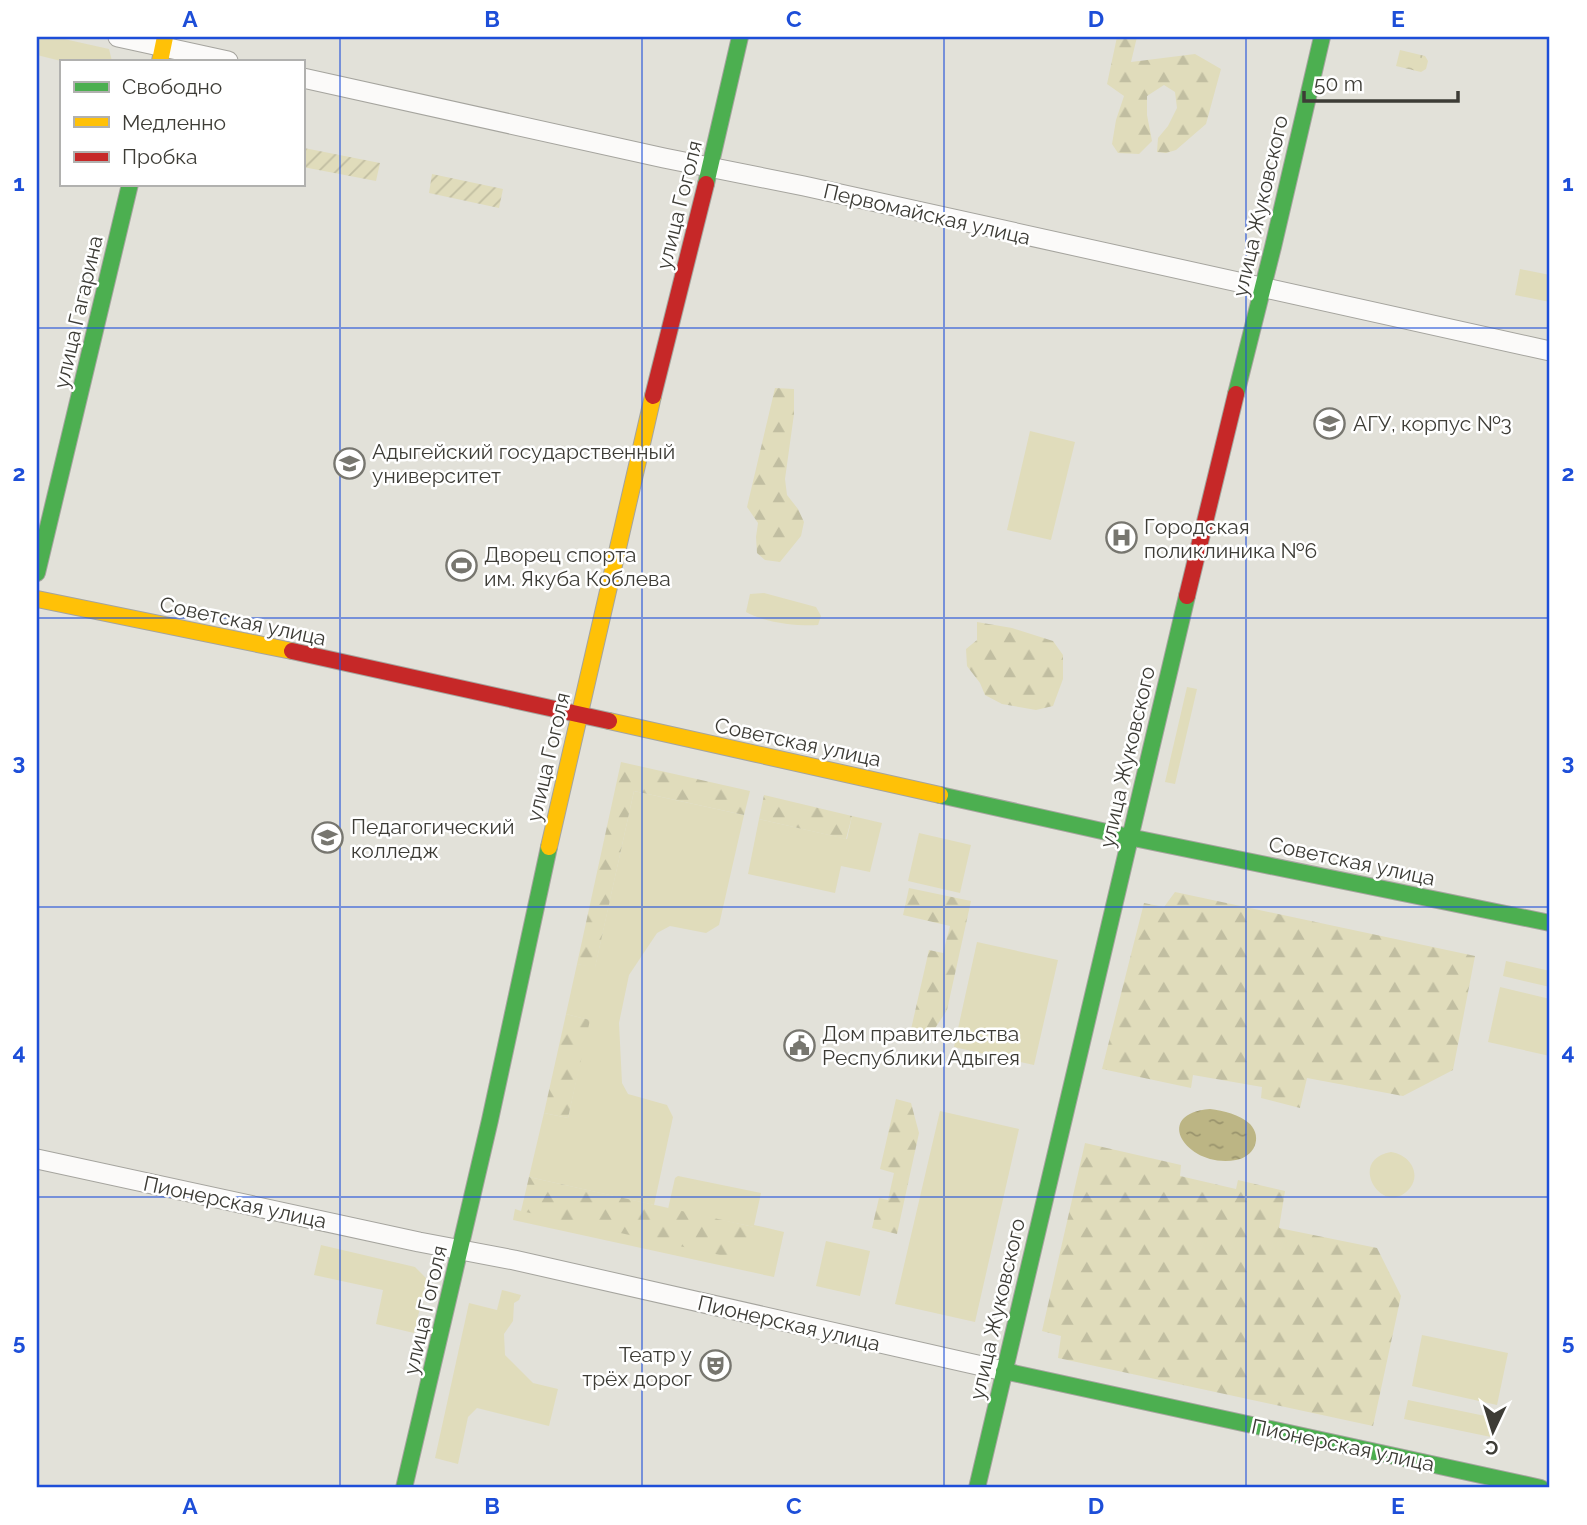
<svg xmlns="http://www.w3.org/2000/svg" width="1587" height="1525" font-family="Raleway,sans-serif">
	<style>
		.grass { fill: #e0dcbb }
		.forest { fill: url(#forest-firs) }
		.park { fill: url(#park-crowns) }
		.garden { fill: url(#garden-furrows) }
		.water { fill: url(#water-ripples) }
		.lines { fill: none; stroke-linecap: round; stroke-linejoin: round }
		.street-casing { stroke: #a5a49e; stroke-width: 21 }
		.fast-casing { stroke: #a5a49e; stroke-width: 18 }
		.slow-casing { stroke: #a5a49e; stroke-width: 18 }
		.jam-casing { stroke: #a5a49e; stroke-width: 18 }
		.street { stroke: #fbfaf9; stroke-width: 19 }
		.fast { stroke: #4caf50; stroke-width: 16 }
		.slow { stroke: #ffc107; stroke-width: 16 }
		.jam { stroke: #c62828; stroke-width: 16 }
		.grid { fill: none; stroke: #1d4ed8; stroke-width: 2; stroke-opacity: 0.55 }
		.labels { text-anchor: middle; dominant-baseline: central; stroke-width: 5; stroke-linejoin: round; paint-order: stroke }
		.street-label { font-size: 21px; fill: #3d3c36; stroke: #fff }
		.poi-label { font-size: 21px; fill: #3d3c36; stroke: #fff; text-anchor: start }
		.neatline { fill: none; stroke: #1d4ed8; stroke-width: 2.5 }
		.grid-label { font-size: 23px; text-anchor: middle; font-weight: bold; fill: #1d4ed8 }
	</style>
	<defs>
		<pattern id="forest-firs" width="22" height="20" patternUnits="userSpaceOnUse" patternTransform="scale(1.75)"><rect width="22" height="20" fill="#e0dcbb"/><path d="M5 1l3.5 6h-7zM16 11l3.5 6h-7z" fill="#c1bea1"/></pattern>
		<pattern id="park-crowns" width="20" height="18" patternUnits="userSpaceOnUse" patternTransform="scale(1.75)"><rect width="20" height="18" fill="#e0dcbb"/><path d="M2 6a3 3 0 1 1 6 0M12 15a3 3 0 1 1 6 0" fill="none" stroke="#c1bea1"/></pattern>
		<pattern id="garden-furrows" width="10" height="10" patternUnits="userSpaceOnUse" patternTransform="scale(1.75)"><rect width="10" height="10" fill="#e0dcbb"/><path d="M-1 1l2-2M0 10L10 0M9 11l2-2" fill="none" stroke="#c1bea1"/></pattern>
		<pattern id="water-ripples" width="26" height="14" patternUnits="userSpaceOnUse" patternTransform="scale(1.75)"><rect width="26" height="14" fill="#bcb584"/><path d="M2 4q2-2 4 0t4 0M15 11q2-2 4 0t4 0" fill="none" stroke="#9a946d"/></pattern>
	</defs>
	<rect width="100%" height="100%" fill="#e2e1d9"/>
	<!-- grass -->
	<path class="grass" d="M37,37H55L109,49L112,61H61L37,55Z
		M1520,269L1550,275V302L1515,295Z
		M1030,431L1075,442L1051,540L1007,530Z
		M764,593L816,607L821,616L818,625C795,626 766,623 746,612L750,594Z
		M1187,687L1197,689L1175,784L1165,782Z
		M634,791L744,815L719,925L706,933L670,926L657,933L629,975L619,1023L622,1083L628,1094L667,1105L673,1117L654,1205L529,1177L544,1113L568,1118L589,1020L566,1014L577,964L595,967Z
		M852,816L882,823L870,872L841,866L835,893L748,874L759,819L847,839Z
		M919,833L971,845L960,893L908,881Z
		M977,942L1058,960L1034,1065L954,1047Z
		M1506,961L1550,971V987L1503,976Z
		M1500,987L1550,999V1056L1488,1042Z
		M940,1111L1019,1129L975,1322L895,1304Z
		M1391,1152C1408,1154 1422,1172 1410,1188C1384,1220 1345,1160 1391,1152Z
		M678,1176L761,1193L754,1225L784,1232L774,1277L513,1220L515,1209L521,1211L754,1227L668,1209L675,1178Z
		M826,1241L870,1251L860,1296L816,1286Z
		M321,1245L415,1267L427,1279L414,1333L376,1324L383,1290L314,1275Z
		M502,1290L521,1295L519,1300L514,1303L513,1321L504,1334L505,1355L533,1383L558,1389L549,1426L477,1408L468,1417L458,1464L435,1458L469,1303L497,1310Z
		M1422,1335L1508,1353L1497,1405L1412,1386Z
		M1408,1400L1495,1418L1491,1437L1404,1419Z"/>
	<!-- forest -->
	<path class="forest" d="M1117,37H1137L1131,62L1195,54L1221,69L1206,124L1176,150L1166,153L1157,152L1158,138L1168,126L1177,108L1175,92L1164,85L1147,96V115L1152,141L1139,154L1118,153L1112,144L1116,120L1124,96L1107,84Z
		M775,388L794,389V414L785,479L787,495L798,509L804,522L801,536L780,562L765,560L757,553L756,537L758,523L747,507Z
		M977,622L1012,628L1053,641L1063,655V679L1053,706L1036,710L1002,704L985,695L980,683L967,666L966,649L977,640Z
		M621,762L750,791L744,815L634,791L595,968L577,964Z
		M764,795L852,816L846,839L759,819Z
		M909,888L971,901L947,1010L926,1042L909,1038L929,950L943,953L950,926L903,915Z
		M1175,892L1475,956L1453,1070L1403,1096L1307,1078L1300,1108L1261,1098L1262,1087L1193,1075L1191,1088L1102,1069L1144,903L1164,907Z
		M566,1014L590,1020L568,1118L544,1113Z
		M896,1099L911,1103L919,1133L897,1234L872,1228L879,1198L888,1200L894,1173L880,1169Z
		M1085,1143L1181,1165L1180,1176L1236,1189L1238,1180L1285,1191L1279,1228L1377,1248L1401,1296L1373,1426L1058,1358L1061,1336L1042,1331Z
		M529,1177L754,1227L747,1261L521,1211Z"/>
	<!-- park -->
	<path class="park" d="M1400,50L1425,56L1428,61L1426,69L1421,72L1396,66Z"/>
	<!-- garden -->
	<path class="garden" d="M304,148L380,163L376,181L303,167Z
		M432,174L503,189L499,208L429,193Z"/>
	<!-- water -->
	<path class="water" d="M1210,1109C1224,1111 1239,1114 1250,1124C1263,1138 1254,1157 1236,1160C1188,1169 1150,1114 1210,1109Z"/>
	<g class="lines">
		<defs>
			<path id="street" d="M118,37L228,61
				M303,78L664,158L804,186L1550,351
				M37,1159L419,1242L514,1260L1004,1371"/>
			<path id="fast" d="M706,184L740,37
				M1236,394L1273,247L1322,37
				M37,573L130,184
				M940,795L1129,837L1550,923
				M1004,1371L1541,1488
				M404,1488L490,1120L549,847
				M977,1488L1187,596"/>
			<path id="slow" d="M160,61L165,37
				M37,599L292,651
				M609,721L940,795
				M549,847L653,396"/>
			<path id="jam" d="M653,396L706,184
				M1187,596L1236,394
				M292,651L609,721"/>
		</defs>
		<!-- street casing -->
		<use href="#street" class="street-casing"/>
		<!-- fast casing -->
		<use href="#fast" class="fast-casing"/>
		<!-- slow casing -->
		<use href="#slow" class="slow-casing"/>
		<!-- jam casing -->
		<use href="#jam" class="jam-casing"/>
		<!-- street -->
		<use href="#street" class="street"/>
		<!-- fast -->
		<use href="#fast" class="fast"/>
		<!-- slow -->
		<use href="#slow" class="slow"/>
		<!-- jam -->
		<use href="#jam" class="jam"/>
	</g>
	<!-- grid -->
	<path class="grid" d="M340,37V1488M642,37V1488M944,37V1488M1246,37V1488M37,328H1550M37,618H1550M37,907H1550M37,1197H1550"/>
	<!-- icons -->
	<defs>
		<symbol id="university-ring" viewBox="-11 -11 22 22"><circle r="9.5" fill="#fff" stroke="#77766f" stroke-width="1.5"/><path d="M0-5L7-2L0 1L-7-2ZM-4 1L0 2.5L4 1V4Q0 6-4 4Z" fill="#77766f"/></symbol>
		<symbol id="hospital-ring" viewBox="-11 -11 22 22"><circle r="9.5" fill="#fff" stroke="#77766f" stroke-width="1.5"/><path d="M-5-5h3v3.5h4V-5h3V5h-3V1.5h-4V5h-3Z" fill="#77766f"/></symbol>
		<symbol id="stadium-ring" viewBox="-11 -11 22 22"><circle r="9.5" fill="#fff" stroke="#77766f" stroke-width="1.5"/><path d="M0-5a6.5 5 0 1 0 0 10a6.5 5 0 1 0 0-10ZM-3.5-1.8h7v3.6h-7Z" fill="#77766f"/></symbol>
		<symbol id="civic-ring" viewBox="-11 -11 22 22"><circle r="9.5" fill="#fff" stroke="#77766f" stroke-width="1.5"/><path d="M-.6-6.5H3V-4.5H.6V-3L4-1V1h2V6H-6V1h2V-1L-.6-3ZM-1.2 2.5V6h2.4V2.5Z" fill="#77766f"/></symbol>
		<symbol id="theatre-ring" viewBox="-11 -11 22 22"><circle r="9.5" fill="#fff" stroke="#77766f" stroke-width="1.5"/><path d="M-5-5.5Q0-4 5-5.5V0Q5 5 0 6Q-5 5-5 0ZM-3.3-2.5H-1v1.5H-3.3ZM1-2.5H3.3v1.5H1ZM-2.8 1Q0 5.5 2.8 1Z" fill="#77766f"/></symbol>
	</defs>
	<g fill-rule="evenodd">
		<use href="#university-ring" x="1312" y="406" width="35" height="35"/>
		<use href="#university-ring" x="332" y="446" width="35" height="35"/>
		<use href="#hospital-ring" x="1104" y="520" width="35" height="35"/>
		<use href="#stadium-ring" x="444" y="548" width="35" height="35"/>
		<use href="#university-ring" x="310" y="820" width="35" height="35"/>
		<use href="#civic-ring" x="782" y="1028" width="35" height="35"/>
		<use href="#theatre-ring" x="698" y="1348" width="35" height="35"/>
	</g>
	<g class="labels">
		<!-- street labels -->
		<g class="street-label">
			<text transform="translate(679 205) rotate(-76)">улица Гоголя</text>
			<text transform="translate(1260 206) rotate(-77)">улица Жуковского</text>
			<text transform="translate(927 214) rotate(13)">Первомайская улица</text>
			<text transform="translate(78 312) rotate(-77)">улица Гагарина</text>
			<text transform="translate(243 621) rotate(12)">Советская улица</text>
			<text transform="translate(798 742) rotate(12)">Советская улица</text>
			<text transform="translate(548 757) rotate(-77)">улица Гоголя</text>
			<text transform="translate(1127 757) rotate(-77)">улица Жуковского</text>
			<text transform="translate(1352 861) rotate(12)">Советская улица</text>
			<text transform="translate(235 1202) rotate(12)">Пионерская улица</text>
			<text transform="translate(997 1309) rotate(-77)">улица Жуковского</text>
			<text transform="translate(425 1310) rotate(-77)">улица Гоголя</text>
			<text transform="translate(789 1323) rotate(13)">Пионерская улица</text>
			<text transform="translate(1343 1445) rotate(12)">Пионерская улица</text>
		</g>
		<!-- poi labels -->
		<g class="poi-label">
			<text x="1353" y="423">АГУ, корпус №3</text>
			<text x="372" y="451">Адыгейский государственный<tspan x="372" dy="24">университет</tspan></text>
			<text x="1144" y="526">Городская<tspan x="1144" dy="24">поликлиника №6</tspan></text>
			<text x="484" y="554">Дворец спорта<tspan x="484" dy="24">им. Якуба Коблева</tspan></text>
			<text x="351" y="826">Педагогический<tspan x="351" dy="24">колледж</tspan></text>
			<text x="822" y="1033">Дом правительства<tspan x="822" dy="24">Республики Адыгея</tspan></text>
			<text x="692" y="1354" text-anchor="end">Театр у<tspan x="692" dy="24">трёх дорог</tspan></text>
		</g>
	</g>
	<!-- border -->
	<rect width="1587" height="1525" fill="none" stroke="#ffffff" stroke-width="77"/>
	<!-- legend -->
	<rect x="60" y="60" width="245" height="126" fill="#ffffff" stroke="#b1b1af" stroke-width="2"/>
	<rect x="74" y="82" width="35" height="10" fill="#4caf50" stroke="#b1b1af" stroke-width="2"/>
	<text x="122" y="94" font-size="21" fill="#3d3c36">Свободно</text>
	<rect x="74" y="117" width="35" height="10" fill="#ffc107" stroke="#b1b1af" stroke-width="2"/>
	<text x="122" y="130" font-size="21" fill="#3d3c36">Медленно</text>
	<rect x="74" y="152" width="35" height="10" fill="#c62828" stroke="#b1b1af" stroke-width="2"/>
	<text x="122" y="164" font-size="21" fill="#3d3c36">Пробка</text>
	<!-- north arrow -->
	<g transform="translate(1493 1431) rotate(184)" stroke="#ffffff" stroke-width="5" paint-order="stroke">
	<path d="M0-5L12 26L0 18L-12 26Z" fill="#3d3c36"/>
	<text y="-10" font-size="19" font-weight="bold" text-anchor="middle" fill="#3d3c36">С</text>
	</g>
	<!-- scale -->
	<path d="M1304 91v10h154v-10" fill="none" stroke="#3d3c36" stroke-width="3.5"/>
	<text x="1314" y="91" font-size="21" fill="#3d3c36" stroke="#ffffff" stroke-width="5" paint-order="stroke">50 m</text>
	<rect x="38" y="38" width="1510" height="1448" class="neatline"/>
	<g class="grid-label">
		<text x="190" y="27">A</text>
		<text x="492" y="27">B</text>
		<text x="794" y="27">C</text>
		<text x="1096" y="27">D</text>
		<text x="1398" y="27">E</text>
		<text x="19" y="191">1</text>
		<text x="1568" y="191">1</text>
		<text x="19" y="481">2</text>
		<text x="1568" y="481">2</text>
		<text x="19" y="770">3</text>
		<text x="1568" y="770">3</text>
		<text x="19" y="1060">4</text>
		<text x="1568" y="1060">4</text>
		<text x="19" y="1350">5</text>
		<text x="1568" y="1350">5</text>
		<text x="190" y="1514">A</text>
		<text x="492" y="1514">B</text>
		<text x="794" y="1514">C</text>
		<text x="1096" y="1514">D</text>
		<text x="1398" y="1514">E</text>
	</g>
</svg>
